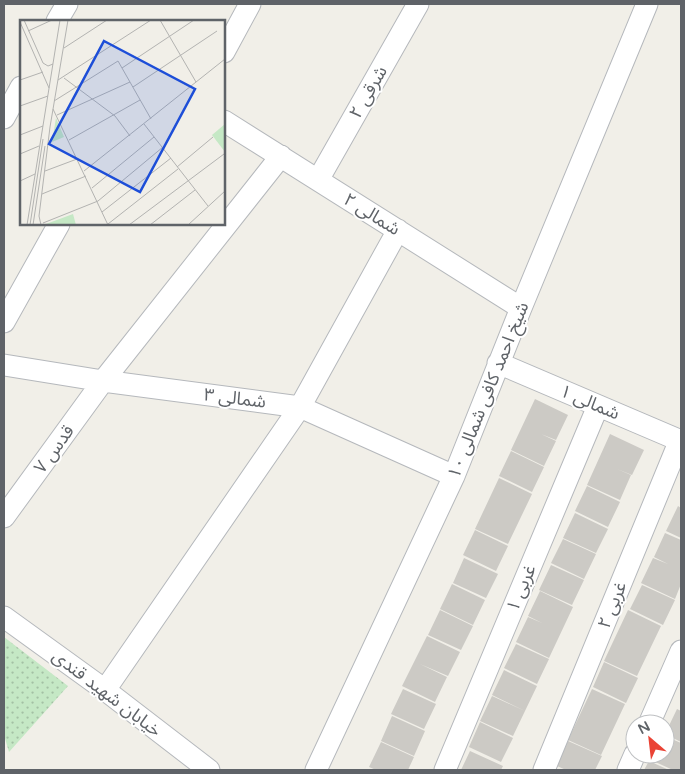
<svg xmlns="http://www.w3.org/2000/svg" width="685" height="774" font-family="'Varela Round','Noto Sans Arabic',sans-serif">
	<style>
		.park { fill: url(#park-dots) }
		.building { fill: #cccac5 }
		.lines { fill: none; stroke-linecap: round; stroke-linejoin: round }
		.minor-casing { stroke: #b5b8bc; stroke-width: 23 }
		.minor { stroke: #fff; stroke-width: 21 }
		.labels { text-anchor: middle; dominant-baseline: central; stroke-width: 4; stroke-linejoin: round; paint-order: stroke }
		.street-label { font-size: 18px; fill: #5f6368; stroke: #fff }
		.inset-road { fill: none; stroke: #b3b3b1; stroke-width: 1 }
		.view { fill: #1d4ed8; fill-opacity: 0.15; stroke: #1d4ed8; stroke-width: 2.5 }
		.inset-edge { fill: none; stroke: #5f6368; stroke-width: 2.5 }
	</style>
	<defs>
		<pattern id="park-dots" width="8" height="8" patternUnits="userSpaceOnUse" patternTransform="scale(1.25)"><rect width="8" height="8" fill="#c5e8c5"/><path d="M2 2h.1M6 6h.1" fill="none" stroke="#a3c0a4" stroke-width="1.8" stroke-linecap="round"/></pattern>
	</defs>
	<rect width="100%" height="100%" fill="#f1efe8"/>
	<!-- park -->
	<path class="park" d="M4,637L68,686L9,752L4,735Z"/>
	<!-- building -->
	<path class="building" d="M535,399L568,415L556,440L541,434L556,441L544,466L511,450Z
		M610,434L644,450L632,475L617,469L631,475L620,500L587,485Z
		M511,451L544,467L532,492L499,476Z
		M499,478L532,494L520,519L505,513L520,519L508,544L475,529Z
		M587,486L620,502L608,527L575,511Z
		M678,506L681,508V538L666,531Z
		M575,513L608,529L596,553L563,538Z
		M475,530L508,546L496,571L463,555Z
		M665,533L681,540V584L675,599L641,583L653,558L668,564L654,557Z
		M563,539L596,554L584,579L551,563Z
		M464,558L498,574L486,598L453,583Z
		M551,565L584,580L572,605L539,590Z
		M452,584L485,600L473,625L440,609Z
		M642,585L675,600L663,625L630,609Z
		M540,591L573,607L549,658L516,642L528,617L542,623L528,616Z
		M440,610L473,626L461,650L428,635Z
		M628,610L661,626L649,651L639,646L649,651L637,676L604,661Z
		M427,636L460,652L448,676L420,664L447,677L435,702L402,686Z
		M516,644L549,659L537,684L504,668Z
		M604,662L638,678L626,703L593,687Z
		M504,670L537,686L525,711L492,695Z
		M403,689L436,704L424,729L391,714Z
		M592,689L625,704L601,755L568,740Z
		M492,696L525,711L513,736L480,721Z
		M677,709L681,711V742L665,734Z
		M392,716L425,731L414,756L381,741Z
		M480,722L513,738L501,762L469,747Z
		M665,736L681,743V770H673L651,760L653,754H665Z
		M568,741L602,756L595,770H566L557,766Z
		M381,742L414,757L408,770H376L369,767Z
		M470,751L503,766L501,770H461Z
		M649,761L669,770H644Z"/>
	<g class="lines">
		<defs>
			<path id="minor" d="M57,21L67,4
				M224,52L250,4
				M4,118L21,87
				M224,121L521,308
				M318,180L418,4
				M4,322L59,224
				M498,363L681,441
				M4,365L103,381L300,407L454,476
				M4,517L103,381L281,156
				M4,617L105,690L209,770
				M105,690L300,407L398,230
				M649,724L681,651
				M316,770L454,476L521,308L647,4
				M445,770L598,406
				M544,770L680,440
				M628,770L635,754"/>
		</defs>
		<!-- minor casing -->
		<use href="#minor" class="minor-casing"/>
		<!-- minor -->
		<use href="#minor" class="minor"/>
	</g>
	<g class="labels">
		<!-- street labels -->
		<g class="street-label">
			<text transform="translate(368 92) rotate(-60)">شرقی ۲</text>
			<text transform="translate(372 214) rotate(32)">شمالی ۲</text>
			<text transform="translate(488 390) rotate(-68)">شیخ احمد کافی شمالی ۱۰</text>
			<text transform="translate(235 398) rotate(7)">شمالی ۳</text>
			<text transform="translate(590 402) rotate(23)">۱ شمالی</text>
			<text transform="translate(54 449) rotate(-54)">قدس ۷</text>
			<text transform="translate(521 588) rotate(-67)">۱ غربی</text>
			<text transform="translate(612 605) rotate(-68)">۲ غربی</text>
			<text transform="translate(107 693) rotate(37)">خیابان شهید قندی</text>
		</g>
	</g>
	<!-- overview -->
	<g transform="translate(20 20)">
		<rect width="205" height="205" fill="#f1efe8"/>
		<path d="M36,98L44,117L32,122ZM53,194L56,205L26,204Z" fill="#c5e8c5"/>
		<path d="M205,104V132L192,115Z" fill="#c5e8c5"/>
		<path class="inset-road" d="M4,0L23,43L28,46L33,44M140,0L176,62M0,2L29,68M8,11L32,0M44,28L87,0M102,48L174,0M44,58L95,96L110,116M0,60L23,52M38,60L131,0M113,67L197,11M34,81L98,41L131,99M0,86L28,76M33,89L88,205M37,95L110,62M124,104L188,186M0,115L23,106M49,120L120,80M0,134L19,126M157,147L193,117M25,151L57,139M64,151L205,39M0,161L15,154M72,168L134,117M22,174L66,156M82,192L151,138M23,203L78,181L143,127M88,204L158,149M7,205L40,0M10,205L23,119M13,205L25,126M21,205L19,196L30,107L48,0M109,205L204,134M130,205L175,170M168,205L205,171"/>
		<path class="view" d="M84,21L175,69L120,172L29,124Z"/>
		<rect width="205" height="205" class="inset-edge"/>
	</g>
	<!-- border -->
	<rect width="685" height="774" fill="none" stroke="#5f6368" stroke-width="10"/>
	<!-- north arrow -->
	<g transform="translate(650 739) rotate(332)"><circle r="24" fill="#ffffff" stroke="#bfc1c3"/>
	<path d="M0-4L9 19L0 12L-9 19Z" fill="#ea4335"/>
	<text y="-8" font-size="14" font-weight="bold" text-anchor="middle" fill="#5f6368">N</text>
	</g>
</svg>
